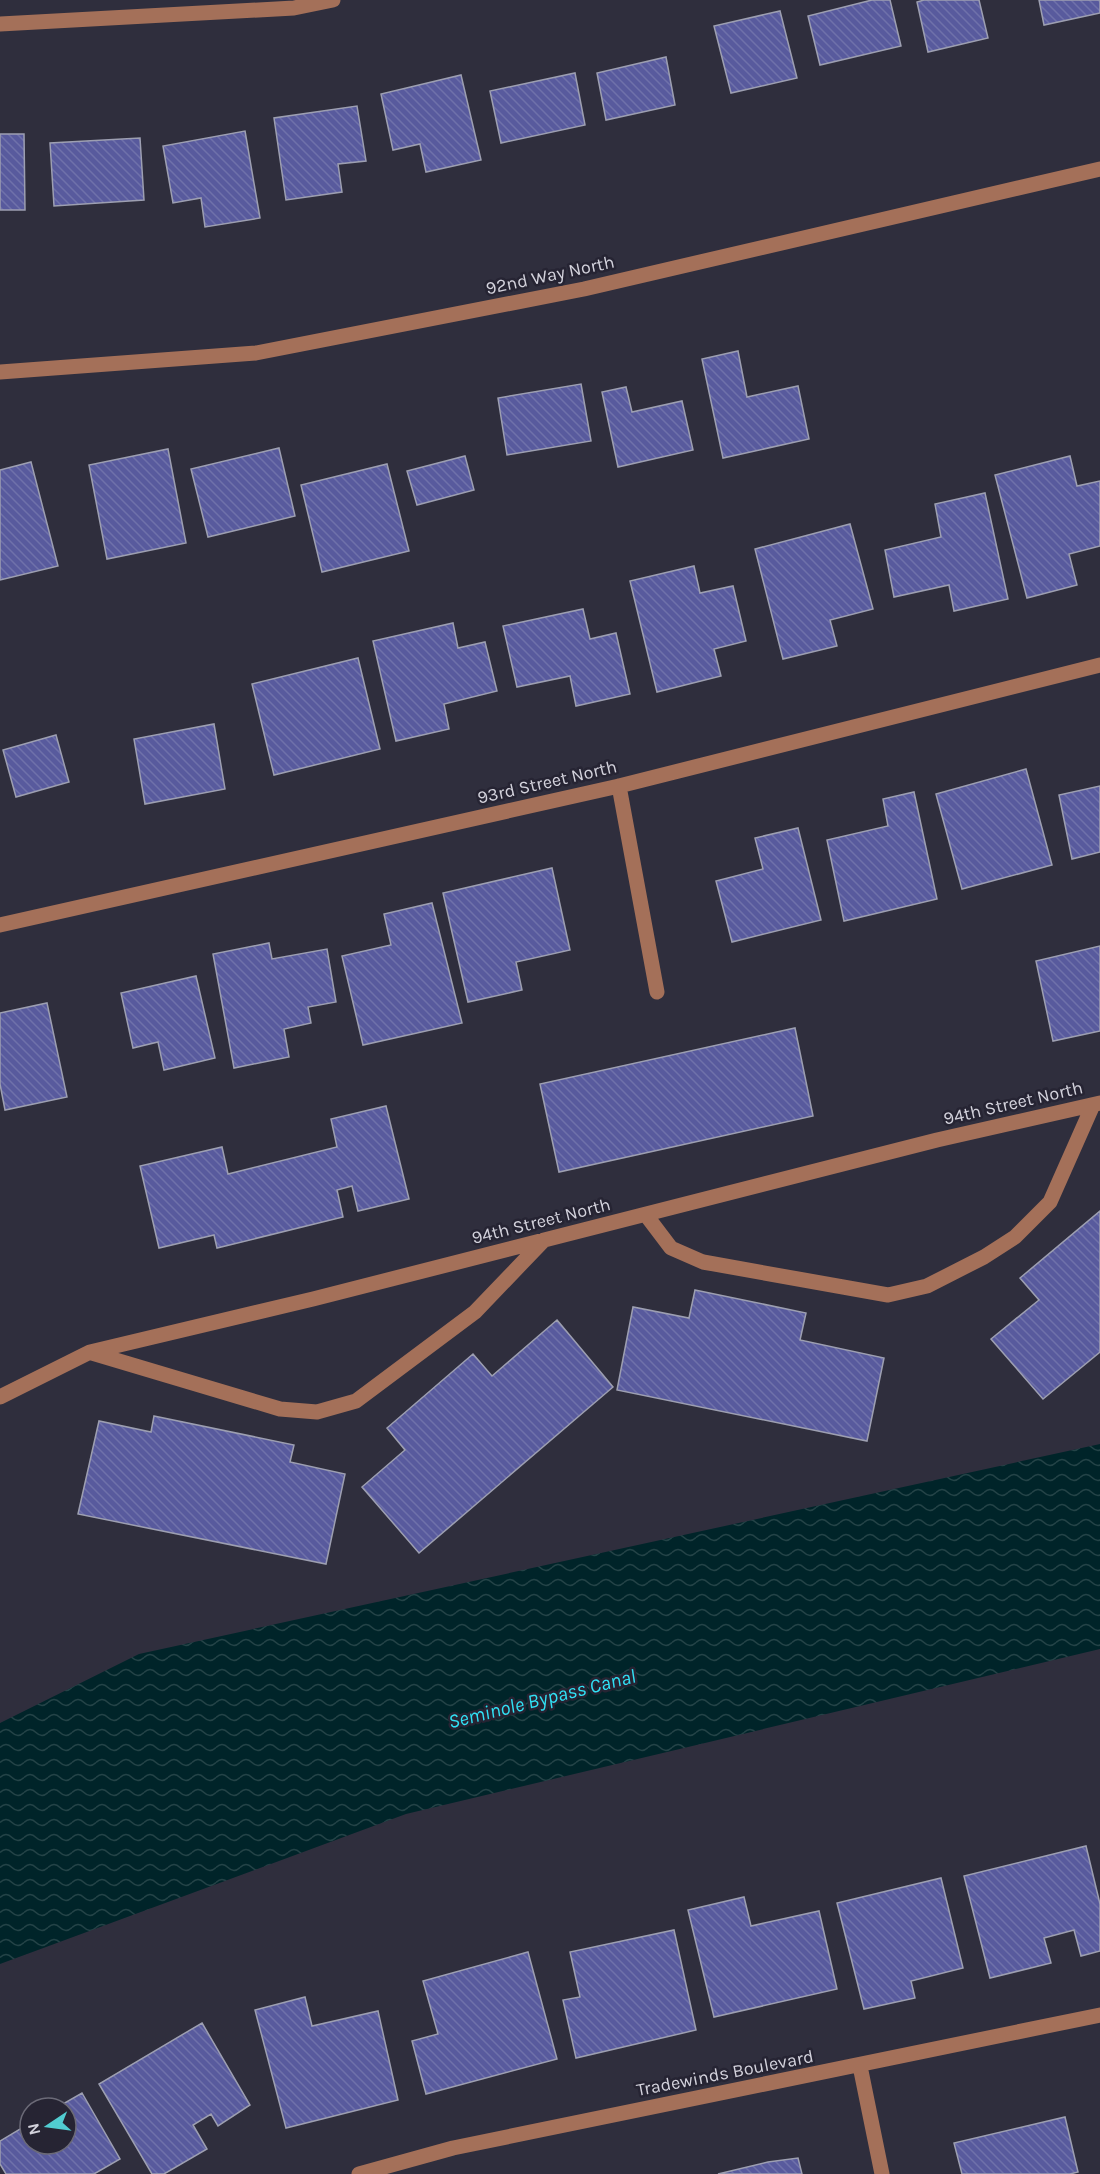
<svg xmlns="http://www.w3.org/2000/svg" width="1100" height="2174" font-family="Karla,sans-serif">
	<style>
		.water { fill: url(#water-waves) }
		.building { fill: url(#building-back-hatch); stroke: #9d9fb1; stroke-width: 1.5 }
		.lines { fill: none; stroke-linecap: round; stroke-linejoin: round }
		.minor { stroke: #a47059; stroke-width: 15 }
		.labels { text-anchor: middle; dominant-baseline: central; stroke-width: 5; stroke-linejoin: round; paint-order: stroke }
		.street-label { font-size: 18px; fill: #d3d2dc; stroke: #262433 }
		.water-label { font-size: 20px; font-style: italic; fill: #30e1f5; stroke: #262433 }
	</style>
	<defs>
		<pattern id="water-waves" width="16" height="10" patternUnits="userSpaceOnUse" patternTransform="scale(1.5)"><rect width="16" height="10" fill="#002429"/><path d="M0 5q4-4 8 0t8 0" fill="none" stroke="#244347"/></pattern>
		<pattern id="building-back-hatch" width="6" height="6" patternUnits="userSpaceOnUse" patternTransform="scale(1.5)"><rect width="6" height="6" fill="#585a9d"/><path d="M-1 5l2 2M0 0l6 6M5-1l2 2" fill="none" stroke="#6f71aa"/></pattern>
	</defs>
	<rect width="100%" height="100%" fill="#2f2e3d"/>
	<!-- water -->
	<path class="water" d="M1100,1444V1649L406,1814L0,1964V1723L139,1654Z"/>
	<!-- building -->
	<path class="building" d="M872,0H890L901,46L820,65L808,16Z
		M924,0H979L988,38L928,52L917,2Z
		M1039,0H1100V13L1044,25Z
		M780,11L797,78L731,93L714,26Z
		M666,57L675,105L606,120L597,73Z
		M575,73L585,125L501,143L490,91Z
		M461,75L481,160L426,172L420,144L393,150L381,94Z
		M357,106L366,161L338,164L342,192L286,200L274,118Z
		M245,131L260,218L205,227L201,198L173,203L163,146Z
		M0,134H24L25,210H0Z
		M140,138L144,200L54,206L50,143Z
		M738,351L747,397L798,386L809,439L723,458L702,359Z
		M581,384L591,441L507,455L498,398Z
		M626,387L632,412L682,401L693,450L618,467L602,392Z
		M279,448L295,516L208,537L191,469Z
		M168,449L186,543L107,559L89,465Z
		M465,456L474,490L417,505L407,471Z
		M1070,456L1077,486L1100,481V546L1069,554L1077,585L1027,598L995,475Z
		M31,462L58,566L0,580V470Z
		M387,464L409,551L322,572L301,485Z
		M985,493L1008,599L954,611L949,585L894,597L885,550L941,537L935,504Z
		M850,524L873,609L830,620L837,646L783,659L755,549Z
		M694,566L700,593L733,586L746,641L714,649L721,676L657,692L630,581Z
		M583,609L590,639L616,633L630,694L576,706L570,676L517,687L503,626Z
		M453,623L458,648L485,642L497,691L444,704L449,729L396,741L373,641Z
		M358,658L380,749L274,775L252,684Z
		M214,724L225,789L145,804L134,739Z
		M56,735L69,782L16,797L3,750Z
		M1026,769L1052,865L962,889L936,794Z
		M1100,786V852L1072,859L1059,795Z
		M914,792L937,899L844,921L827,840L888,826L883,799Z
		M798,828L821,920L732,942L716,881L763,869L755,838Z
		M552,868L570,950L516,962L522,990L468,1002L443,893Z
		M432,903L462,1023L363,1045L342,956L391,945L384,914Z
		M269,943L272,959L327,949L336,1002L308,1007L311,1023L284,1029L289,1057L234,1068L213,954Z
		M1100,946V1031L1053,1041L1036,961Z
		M196,976L215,1058L164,1070L158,1042L133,1048L121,993Z
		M47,1003L67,1097L5,1110L0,1084V1013Z
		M795,1028L813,1116L559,1172L540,1084Z
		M386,1106L409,1199L358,1211L352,1186L337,1190L343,1217L217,1248L214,1235L159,1248L140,1166L222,1147L228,1174L337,1147L331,1119Z
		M1100,1211V1352L1043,1399L991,1339L1039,1300L1020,1278Z
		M695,1290L806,1313L800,1340L884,1358L867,1441L617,1390L633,1307L689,1318Z
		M557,1320L613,1387L419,1553L362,1487L405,1450L387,1428L473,1354L492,1376Z
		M154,1416L294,1445L290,1462L345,1474L326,1564L78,1514L99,1421L151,1432Z
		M1086,1846L1100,1904V1951L1081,1956L1074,1930L1044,1938L1051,1963L990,1978L964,1876Z
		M941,1878L963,1968L911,1981L915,1998L864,2009L837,1903Z
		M744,1897L751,1926L819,1911L837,1989L714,2017L688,1910Z
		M674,1930L696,2030L576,2058L563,2000L580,1997L570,1952Z
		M528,1952L557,2059L426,2094L412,2041L438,2034L423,1981Z
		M305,1997L312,2026L378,2011L398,2100L286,2128L255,2010Z
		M202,2023L250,2105L218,2126L211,2114L193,2125L207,2149L164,2174H152L99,2084Z
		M82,2093L120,2159L94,2174H6L0,2164V2141L30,2123V2144H66V2108H56Z
		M1065,2117L1078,2172L1070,2174H962L954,2143Z
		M798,2158L802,2174H718L768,2162Z"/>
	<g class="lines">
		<!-- minor -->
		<path class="minor" d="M0,24L294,8L333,0
			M0,372L256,353L584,289L1100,169
			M619,786L657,992
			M0,925L619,786L1100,665
			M646,1215L671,1248L703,1262L888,1295L927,1286L984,1257L1015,1237L1050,1202L1093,1105
			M92,1353L280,1409L317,1412L356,1401L475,1312L544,1240
			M0,1397L90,1352L313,1299L937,1140L1100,1103
			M860,2066L882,2174
			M359,2174L453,2148L1100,2015"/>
	</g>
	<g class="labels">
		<!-- street labels -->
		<g class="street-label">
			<text transform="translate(550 275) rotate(-12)">92nd Way North</text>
			<text transform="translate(547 782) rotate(-13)">93rd Street North</text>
			<text transform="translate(1013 1103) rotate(-13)">94th Street North</text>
			<text transform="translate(541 1221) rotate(-14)">94th Street North</text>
			<text transform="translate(725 2073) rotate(-11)">Tradewinds Boulevard</text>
		</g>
		<!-- water labels -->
		<g class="water-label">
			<text transform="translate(542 1699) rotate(-14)">Seminole Bypass Canal</text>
		</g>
	</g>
	<!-- north arrow -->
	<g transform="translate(48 2126) rotate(257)"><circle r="28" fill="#262433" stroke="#6b6a77" stroke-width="1.5"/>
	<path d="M0-4.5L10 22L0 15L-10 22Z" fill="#51ccd1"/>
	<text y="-9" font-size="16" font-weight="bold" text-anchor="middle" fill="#d3d2dc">N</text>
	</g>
</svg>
